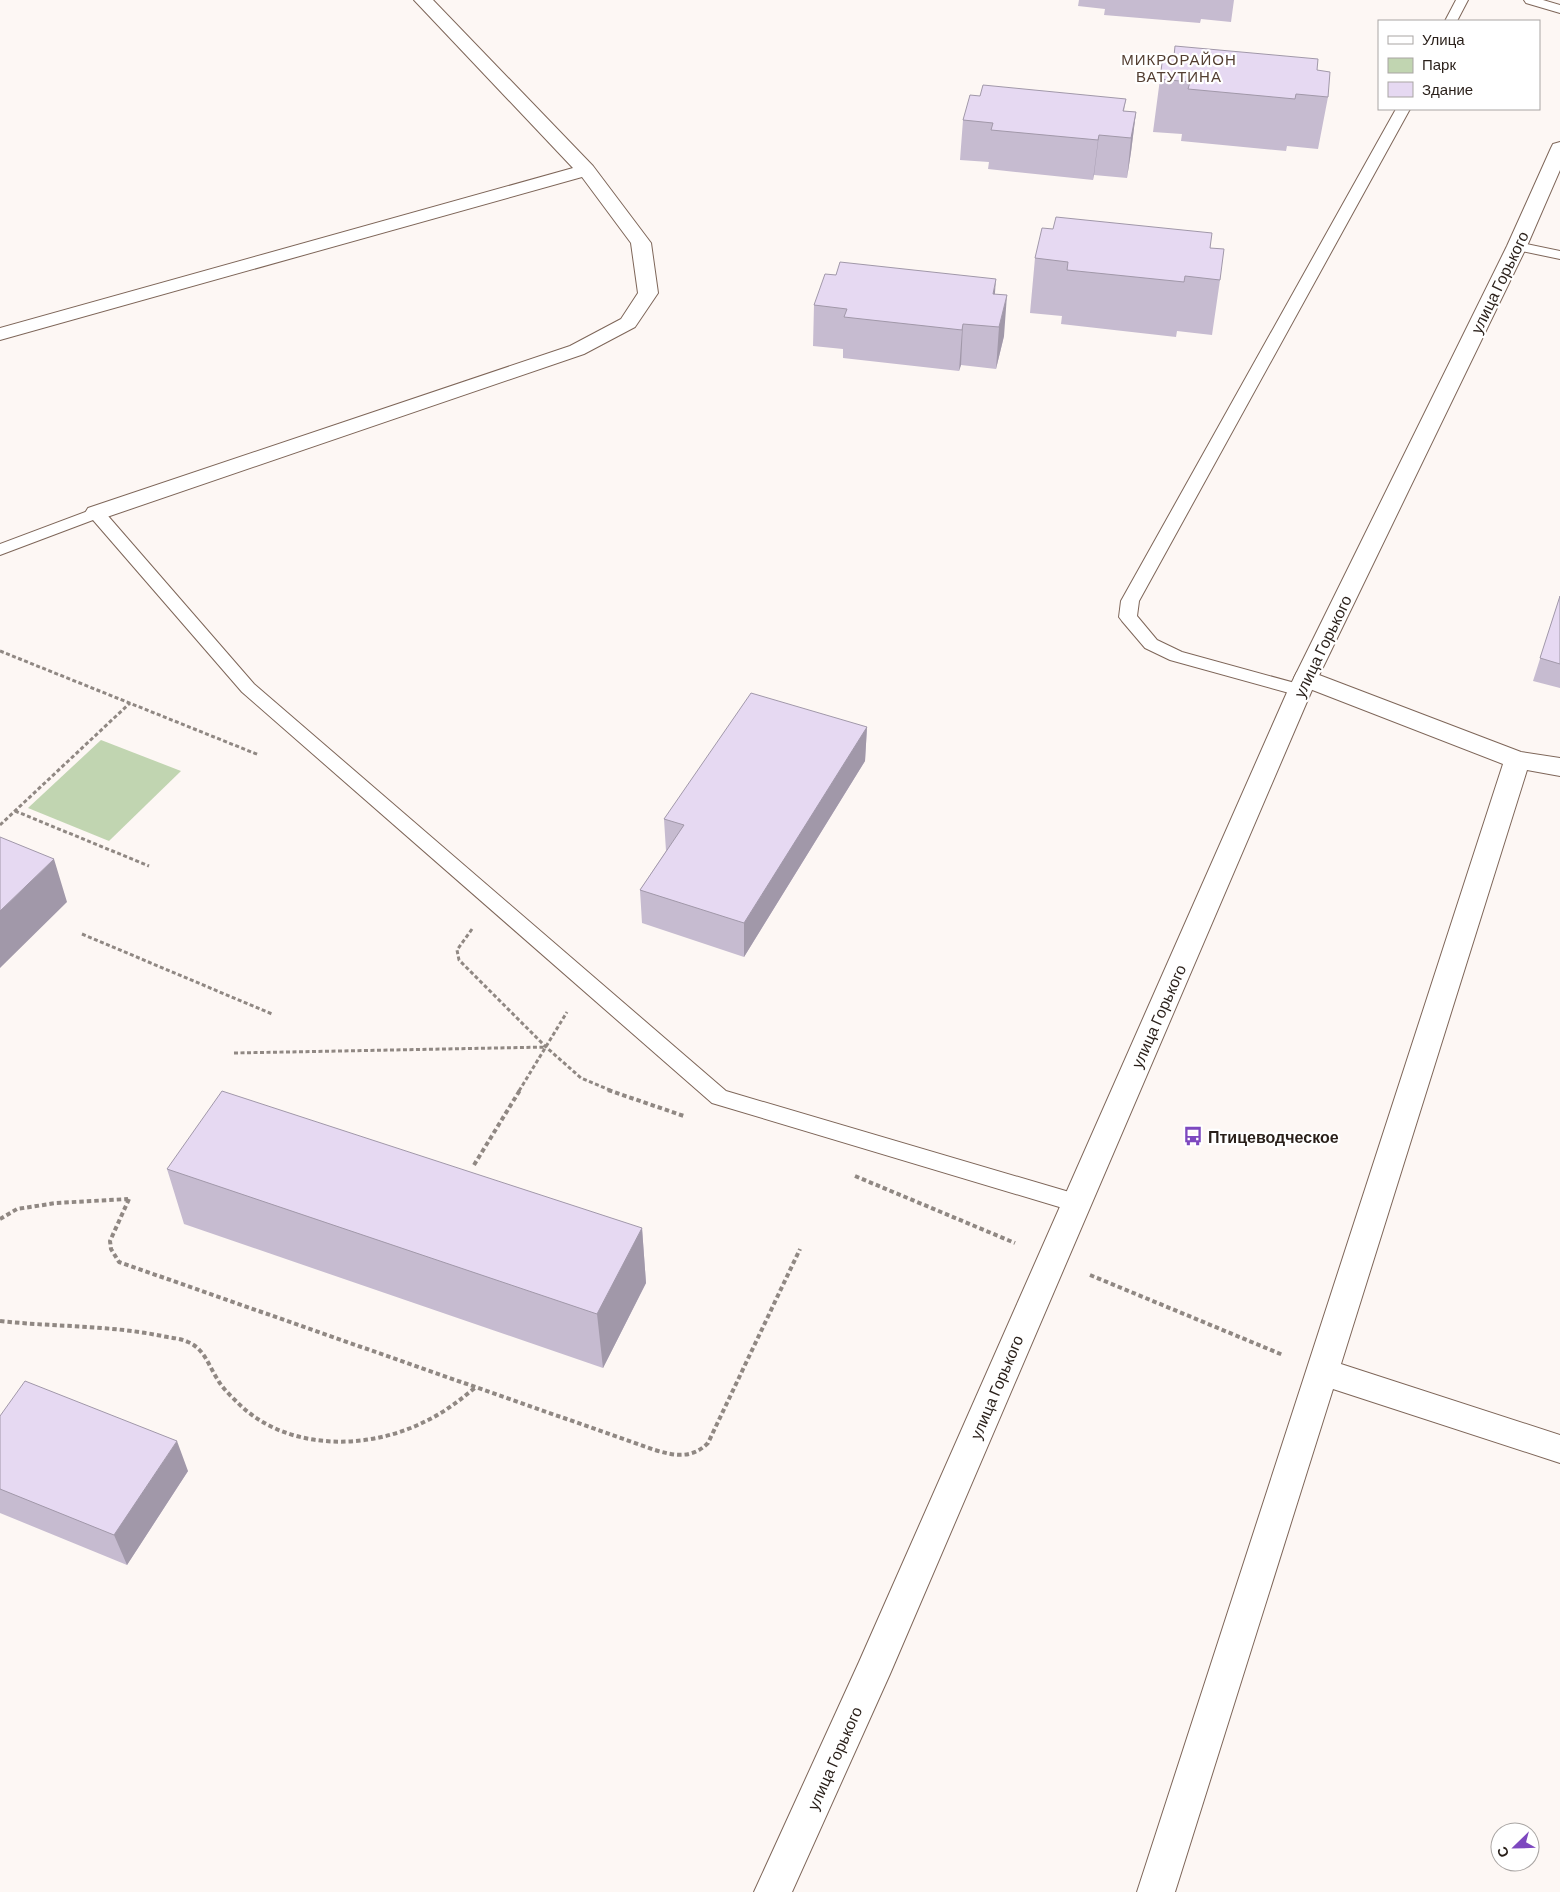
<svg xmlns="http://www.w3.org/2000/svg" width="1560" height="1892" font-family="Barlow,sans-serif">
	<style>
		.green { fill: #c1d5b1 }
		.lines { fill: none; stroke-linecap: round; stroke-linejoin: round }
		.lane-casing { stroke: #7e6659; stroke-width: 2 }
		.street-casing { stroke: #7e6659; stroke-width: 2 }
		.primary-casing { stroke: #7e6659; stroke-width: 2 }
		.path-far1 { stroke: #908883; stroke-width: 3; stroke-dasharray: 4 2.5; stroke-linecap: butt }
		.path { stroke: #908883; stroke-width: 4; stroke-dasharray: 4.5 3; stroke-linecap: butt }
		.lane { fill: #fff; fill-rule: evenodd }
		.street { fill: #fff; fill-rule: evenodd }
		.primary { fill: #fff; fill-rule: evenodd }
		.wall { fill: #c6bbd0 }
		.shaded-wall { fill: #a198a9 }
		.building { fill: #e6d9f2; stroke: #a198a9 }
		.labels { text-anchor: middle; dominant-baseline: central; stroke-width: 4.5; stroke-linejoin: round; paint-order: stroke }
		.far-neighbourhood-label { font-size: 15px; letter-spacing: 1px; fill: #533e31; stroke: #fff }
		.street-label { font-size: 16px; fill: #291f19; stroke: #fff }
		.poi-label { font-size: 16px; font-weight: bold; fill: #291f19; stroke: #fff; text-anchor: start }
	</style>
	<rect width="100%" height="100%" fill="#fdf7f4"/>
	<!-- green -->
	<path class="green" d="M101,740L181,771L109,841L28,808Z"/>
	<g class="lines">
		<defs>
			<path id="lane" d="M1456,0H1468L1457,21H1445Z
				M1524,0H1543L1560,5V13L1526,3Z
				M1396,109H1410L1139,601L1137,616L1157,640L1182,652L1306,686L1309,690L1306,694L1300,696L1170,660L1145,648L1122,621L1119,617L1121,601Z
				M1517,242L1560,251V259L1512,249L1510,246Z
				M96,508L102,509L254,684L726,1091L1076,1194L1084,1197L1087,1203L1084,1209L1076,1212L712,1103L242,692L93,520L0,555V544Z"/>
			<path id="street" d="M414,0H433L593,166L651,243L658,293L635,327L584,354L104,518L96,520L88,518L85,513L88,508L570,346L621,319L638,293L631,243L582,177L0,340V328L573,168Z
				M1306,670L1521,752L1560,758V776L1527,770L1341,1364L1560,1435V1463L1333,1389L1175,1892H1137L1503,764L1297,684L1294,678L1297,672Z"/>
			<path id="primary" d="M1560,142V170L1527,246L1312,690L890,1674L792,1892H754L859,1662L1288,690L1507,246L1551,148L1553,144Z"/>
		</defs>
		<!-- lane casing -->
		<use href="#lane" class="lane-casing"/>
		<!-- street casing -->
		<use href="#street" class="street-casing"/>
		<!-- primary casing -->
		<use href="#primary" class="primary-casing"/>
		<!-- path-far1 -->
		<path class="path-far1" d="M0,651L259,755
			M15,811L149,866
			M0,825L130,703
			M472,929L457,950L459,960L546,1047L581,1078L612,1091
			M82,934L272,1014
			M234,1053L546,1047
			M519,1091L567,1012"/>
		<!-- path -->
		<path class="path" d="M608,1090L684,1116
			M474,1165L520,1090
			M855,1176L1015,1243
			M129,1199L110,1241L111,1249L119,1262L655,1450C675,1456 692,1459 708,1443L800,1249
			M0,1219L17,1209L56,1203L128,1199
			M1090,1275L1283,1355
			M0,1321C54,1327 109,1325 162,1336C171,1338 180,1338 188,1342C205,1349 209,1367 218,1380C223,1389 231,1396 238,1403C286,1451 368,1451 426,1421C445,1412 460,1400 476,1387"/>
		<!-- lane -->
		<use href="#lane" class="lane"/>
		<!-- street -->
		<use href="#street" class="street"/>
		<!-- primary -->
		<use href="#primary" class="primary"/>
	</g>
	<!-- wall -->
	<path class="wall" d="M1079,0H1234L1231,22L1201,19L1200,23L1104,15L1105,9L1078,6Z
		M1174,56L1317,70L1328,97L1318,149L1287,146L1286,151L1181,141L1182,134L1153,132L1160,79Z
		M980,96L1126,99L1124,111L1136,112L1131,152L1127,178L1094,175L1093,180L988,169L989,162L960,160L963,120Z
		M1210,248L1220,280L1212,335L1177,331L1176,337L1061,324L1062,316L1030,313L1035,258Z
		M836,275L995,294L1004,336L996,369L961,365L959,371L843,358V349L813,346L814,305Z
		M1560,596V688L1533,681Z
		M867,727L865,761L744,957L642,923L640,890L666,851L664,819Z
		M167,1169L642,1228L646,1283L603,1368L184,1224Z
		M0,1416L188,1471L127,1565L0,1513Z"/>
	<!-- shaded-wall -->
	<path class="shaded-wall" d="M1136,112L1131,152L1127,178L1131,138Z
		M1099,135L1094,175L1093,180L1098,140Z
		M996,279L993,320V294Z
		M1007,295L1004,336L996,369L999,327Z
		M963,324L961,365L959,371L962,330Z
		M867,727L865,761L744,957V923Z
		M54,859L67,902L0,968V911Z
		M642,1228L646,1283L603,1368L597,1314Z
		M177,1441L188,1471L127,1565L114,1535Z"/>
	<!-- building -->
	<path class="building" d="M1175,46L1318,59L1317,70L1330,72L1328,97L1296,94L1295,99L1188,89L1190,82L1160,79L1163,55L1174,56Z
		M983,85L1126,99L1123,111L1136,112L1131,138L1099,135L1098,140L991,130L993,123L963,120L970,95L980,96Z
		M1056,217L1212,233L1210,248L1224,249L1220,280L1185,276L1184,282L1067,270L1068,262L1035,258L1042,228L1053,229Z
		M840,262L996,279L993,294L1007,295L999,327L963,324L962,330L844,317L847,309L814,305L825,274L836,275Z
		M1560,596V664L1540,658Z
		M751,693L867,727L744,923L640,890L684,825L664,819Z
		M0,837L54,859L0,911Z
		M222,1091L642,1228L597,1314L167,1169Z
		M25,1381L177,1441L114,1535L0,1489V1416Z"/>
	<!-- icons -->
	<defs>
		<symbol id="bus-bare" viewBox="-9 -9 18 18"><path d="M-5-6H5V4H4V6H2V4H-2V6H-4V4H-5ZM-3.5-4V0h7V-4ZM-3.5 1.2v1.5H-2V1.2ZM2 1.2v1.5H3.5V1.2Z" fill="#7d48bf" stroke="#fff" stroke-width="2.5" paint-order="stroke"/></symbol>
	</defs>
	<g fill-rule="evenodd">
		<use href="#bus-bare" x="1179" y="1122" width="28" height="28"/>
	</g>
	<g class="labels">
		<!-- far-neighbourhood labels -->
		<g class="far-neighbourhood-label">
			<text x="1179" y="59">МИКРОРАЙОН<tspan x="1179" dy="17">ВАТУТИНА</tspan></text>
		</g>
		<!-- street labels -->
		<g class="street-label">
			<text transform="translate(1499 282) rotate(-64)">улица Горького</text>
			<text transform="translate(1322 646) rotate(-64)">улица Горького</text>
			<text transform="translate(1158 1016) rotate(-66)">улица Горького</text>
			<text transform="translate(996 1387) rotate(-67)">улица Горького</text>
			<text transform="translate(834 1758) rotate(-66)">улица Горького</text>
		</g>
		<!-- poi labels -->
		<g class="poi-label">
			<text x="1208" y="1136">Птицеводческое</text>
		</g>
	</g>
	<!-- legend -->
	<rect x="1378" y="20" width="162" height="90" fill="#ffffff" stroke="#a9a5a3"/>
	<rect x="1388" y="36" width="25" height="8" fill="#ffffff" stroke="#a9a5a3"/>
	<text x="1422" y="45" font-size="15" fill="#291f19">Улица</text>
	<rect x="1388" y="58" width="25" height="15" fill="#c1d5b1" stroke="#a9a5a3"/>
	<text x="1422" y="70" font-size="15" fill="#291f19">Парк</text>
	<rect x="1388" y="82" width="25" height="15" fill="#e6d9f2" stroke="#a9a5a3"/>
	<text x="1422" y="95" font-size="15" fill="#291f19">Здание</text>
	<!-- north arrow -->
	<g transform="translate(1515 1847) rotate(247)"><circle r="24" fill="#ffffff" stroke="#a9a5a3"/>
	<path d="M0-4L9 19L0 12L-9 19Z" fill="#7d48bf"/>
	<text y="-8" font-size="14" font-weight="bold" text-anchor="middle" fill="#291f19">С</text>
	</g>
</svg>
